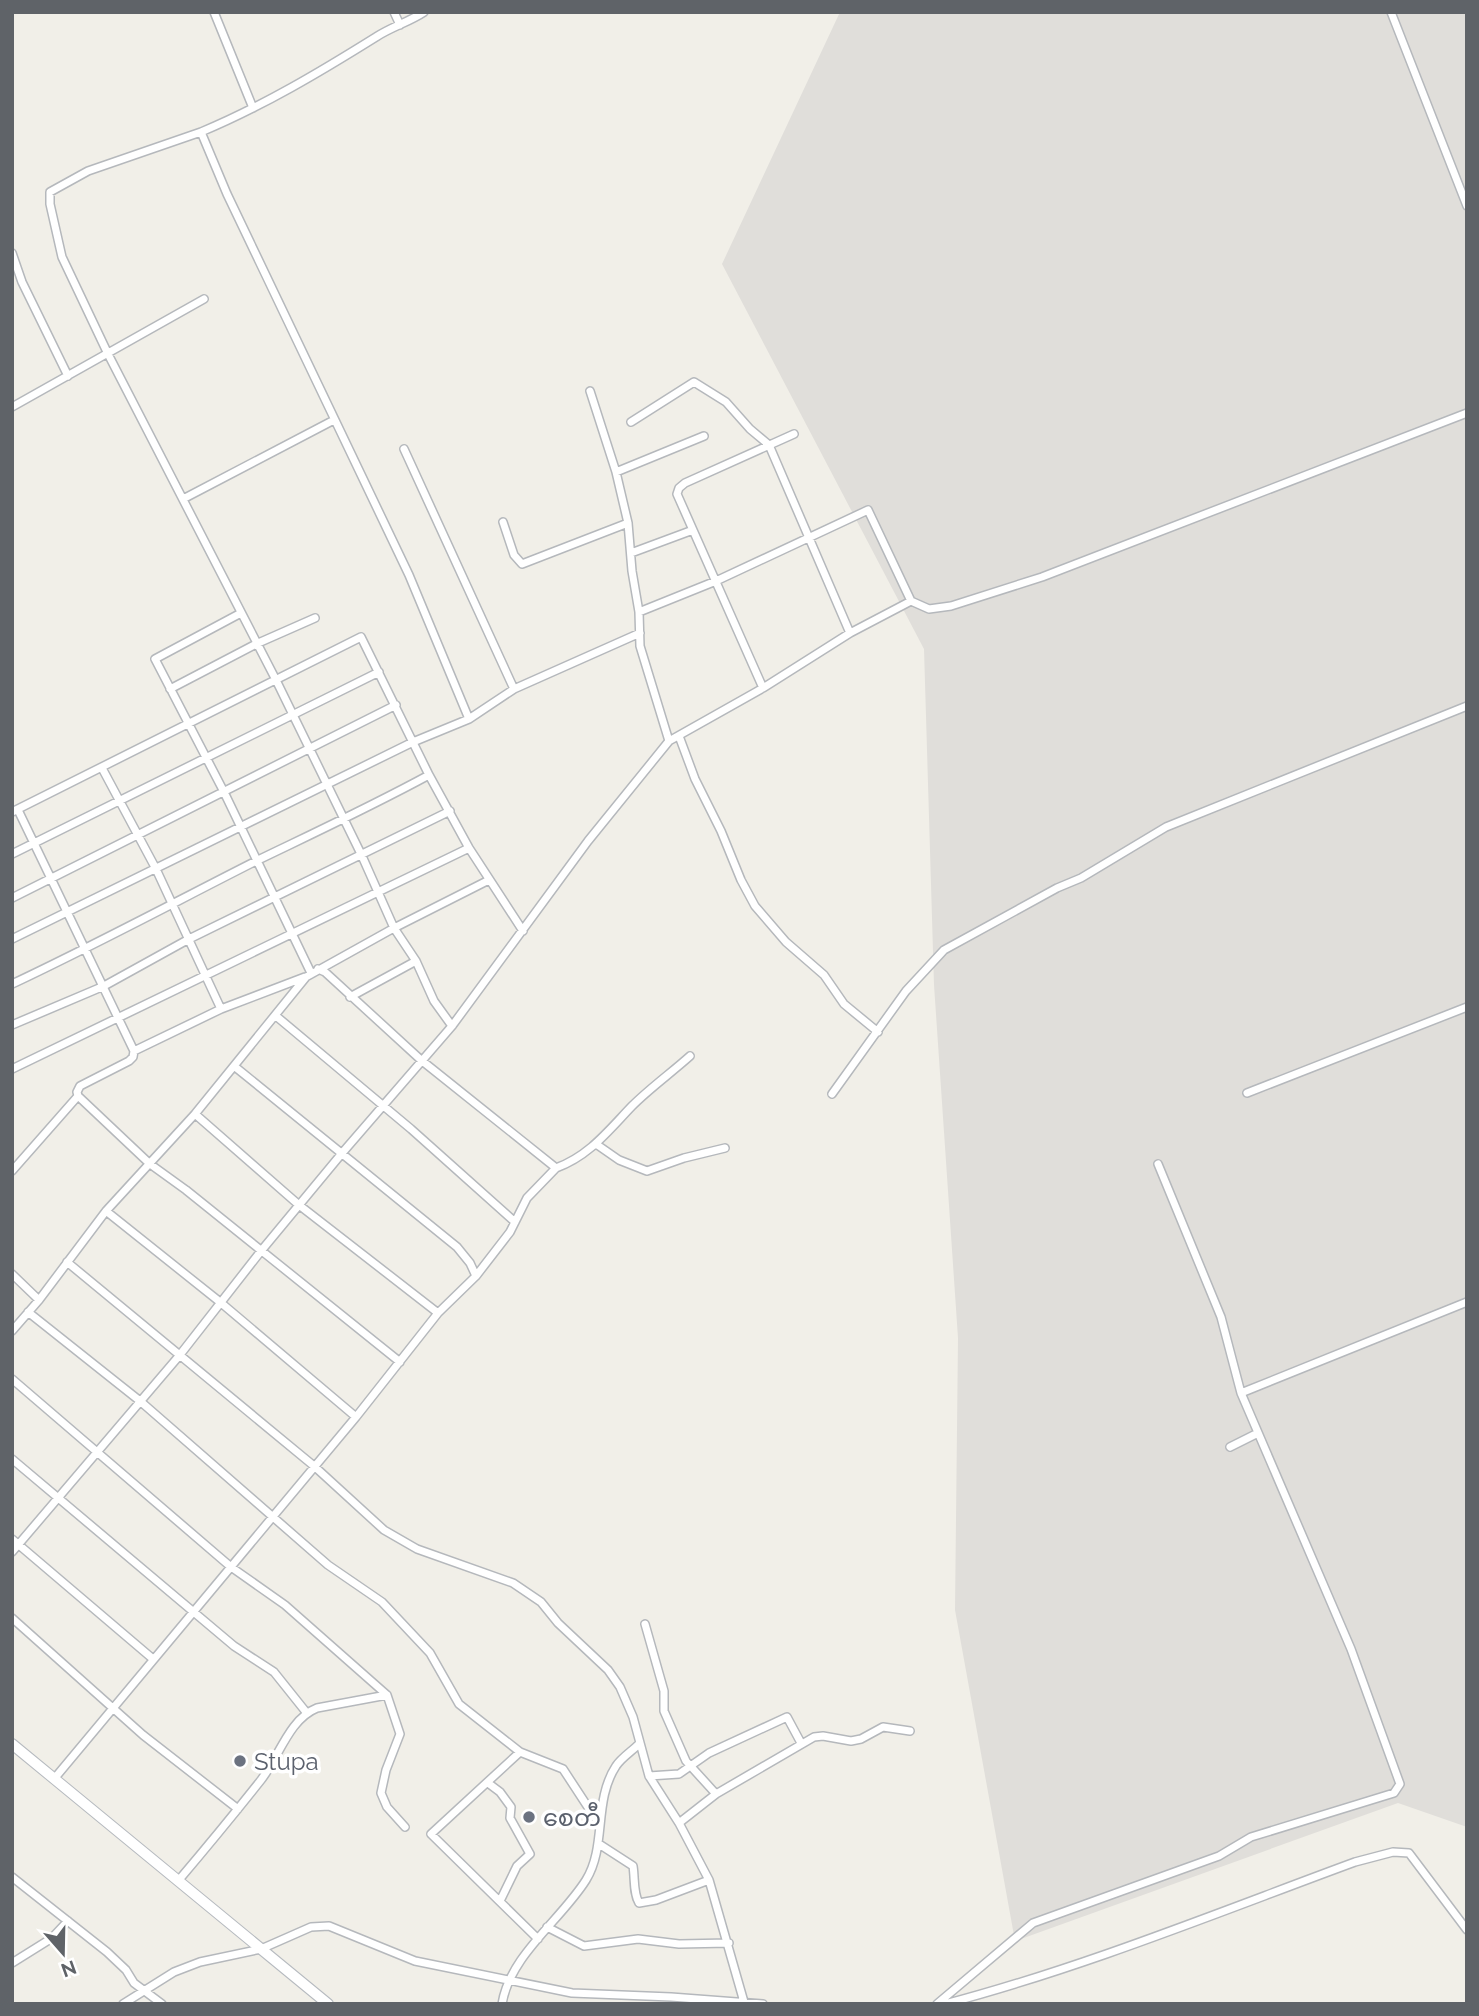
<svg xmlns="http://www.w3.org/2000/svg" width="1479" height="2016" font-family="Raleway,'Noto Sans Myanmar',sans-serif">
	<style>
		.industrial { fill: #e0deda }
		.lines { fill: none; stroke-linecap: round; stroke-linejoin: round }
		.street-casing { stroke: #b5b8bc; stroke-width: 10 }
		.secondary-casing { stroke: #b6babf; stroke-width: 12 }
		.street { stroke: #fff; stroke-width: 7 }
		.secondary { stroke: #fff; stroke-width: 10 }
		.worship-dot { fill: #6b7280; stroke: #fff; stroke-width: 2.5 }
		.labels { text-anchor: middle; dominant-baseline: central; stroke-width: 7; stroke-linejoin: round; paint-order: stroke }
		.worship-label { font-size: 24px; fill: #5b616d; stroke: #fff; text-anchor: start }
	</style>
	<rect width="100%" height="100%" fill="#f1efe8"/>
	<!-- industrial -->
	<path class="industrial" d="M840,12H1467V1827L1398,1803L1015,1941L955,1610L958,1338L934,985L924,649L722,264Z"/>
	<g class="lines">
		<defs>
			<path id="street" d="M214,12L253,108
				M394,12L400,25
				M424,12C409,22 391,27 376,37C320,72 263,106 201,132L227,194L409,575L469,719
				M1391,12L1467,206
				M201,132L88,171L50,192V204L62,257L108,354L276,680L362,856L394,928L416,961L434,1001L452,1026
				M12,253L22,282L68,376
				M590,391L616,472L628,523L632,571L639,612L640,646L669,741
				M12,407L204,299
				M631,422L694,382L726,402L750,429L769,445L850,633
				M404,449L514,689
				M616,472L704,436
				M183,499L334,420
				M503,522L514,555L522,564L628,523
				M631,553L693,530
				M911,601L929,609L951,606L1042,577L1467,413
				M241,613L155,659L224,792L311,973
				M763,688L677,494L679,488L685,483L794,434
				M170,689L256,644L315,618
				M679,736L695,779L721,831L741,880L755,906L786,942L824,975L844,1004L878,1032
				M102,768L156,869L221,1009
				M18,810L134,1051L133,1057L129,1061L80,1086L77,1092L78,1096L150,1164L186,1190L400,1362
				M12,812L361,637L429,775L469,848L523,931
				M12,854L379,672
				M12,898L396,705
				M12,939L413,742L469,719L514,689L640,633
				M12,984C95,945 175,902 256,861C314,833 372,806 429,775
				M350,997L416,961
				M276,1016L411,1129L515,1222
				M12,1025L104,986L189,939L450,811
				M134,1051L221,1009L305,977
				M234,1066L457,1247L470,1263L476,1276
				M12,1069L469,848
				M1247,1093L1467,1007
				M832,1094L906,991L944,950L1057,888L1081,878L1166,827L1467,706
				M195,1114L299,1205L438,1313
				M596,1144L619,1160L647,1171L684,1158L725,1148
				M556,1168C589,1156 608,1131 632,1106C650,1088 671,1073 690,1056
				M12,1171L78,1096
				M106,1211L220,1302L356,1417
				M67,1262L314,1466L384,1530L417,1549L513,1583L541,1602L558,1623L608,1670L620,1687L633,1717L649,1776L679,1823L709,1880L744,2002
				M12,1274L39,1300
				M28,1312L140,1401L328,1565L382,1602L430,1653L459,1704L520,1752L563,1769L599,1824
				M12,1331L39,1300L106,1211L195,1114L306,977L394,928L489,880
				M12,1379L231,1567L285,1605L387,1695L400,1734L386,1770L381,1793L387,1807L405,1827
				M1241,1393L1467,1302
				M1230,1447L1258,1433
				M12,1459L234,1646L274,1672L306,1712
				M12,1539L153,1659
				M12,1552L179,1356L261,1251L343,1152L452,1026L588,841L669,741L763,688L850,633L911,601L868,510L716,581L639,612
				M12,1618L143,1735L238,1809
				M645,1624L664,1691V1711L686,1761L716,1794
				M520,1752L431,1834L538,1939
				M649,1776L679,1774L709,1753L787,1717L801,1743
				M54,1779L356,1417L438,1313L476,1276L510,1232L527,1198L556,1168L421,1060L325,972L318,969
				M488,1783L500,1792L511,1807L510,1818L530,1854L517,1866L500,1901
				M679,1823L716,1794L814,1737L823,1736L851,1741L861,1739L883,1727L910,1731
				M599,1844L633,1866C635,1878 633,1893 639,1903L656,1900L709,1880
				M12,1877L107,1952L126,1970L134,1983L162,2004
				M178,1881C206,1848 234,1814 261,1780C279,1757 289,1719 317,1708L387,1695
				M547,1927L584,1946L638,1939L679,1944L729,1943
				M12,1963L52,1938L68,1921
				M123,2004L174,1972L200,1962L261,1949L311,1927L329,1926L415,1961L572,1993L671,1997L763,2004
				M502,2004C510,1955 561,1920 586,1880C607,1846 593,1801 616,1766C621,1758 632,1751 639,1744
				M937,2004L1033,1923L1219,1856L1251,1837L1394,1793L1400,1784L1351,1649L1241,1393L1221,1317L1158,1164
				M945,2004C1085,1967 1219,1912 1355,1862L1393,1852L1409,1853L1467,1930"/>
			<path id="secondary" d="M12,1744L328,2004"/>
		</defs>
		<!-- street casing -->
		<use href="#street" class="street-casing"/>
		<!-- secondary casing -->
		<use href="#secondary" class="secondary-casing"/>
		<!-- street -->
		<use href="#street" class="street"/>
		<!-- secondary -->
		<use href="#secondary" class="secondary"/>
	</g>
	<!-- markers -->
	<g class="worship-dot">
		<circle cx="240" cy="1761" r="7"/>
		<circle cx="529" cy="1817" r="7"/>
	</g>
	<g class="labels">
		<!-- worship labels -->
		<g class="worship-label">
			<text x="254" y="1761">Stupa</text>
			<text x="543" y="1817">စေတီ</text>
		</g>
	</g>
	<!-- border -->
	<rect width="1479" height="2016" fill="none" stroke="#5f6368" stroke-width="28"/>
	<!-- north arrow -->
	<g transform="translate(63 1953) rotate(160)" stroke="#ffffff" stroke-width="5" paint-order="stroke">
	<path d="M0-5L12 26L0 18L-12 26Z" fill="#5f6368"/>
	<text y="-10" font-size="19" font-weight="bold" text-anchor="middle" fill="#5f6368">N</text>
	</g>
</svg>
